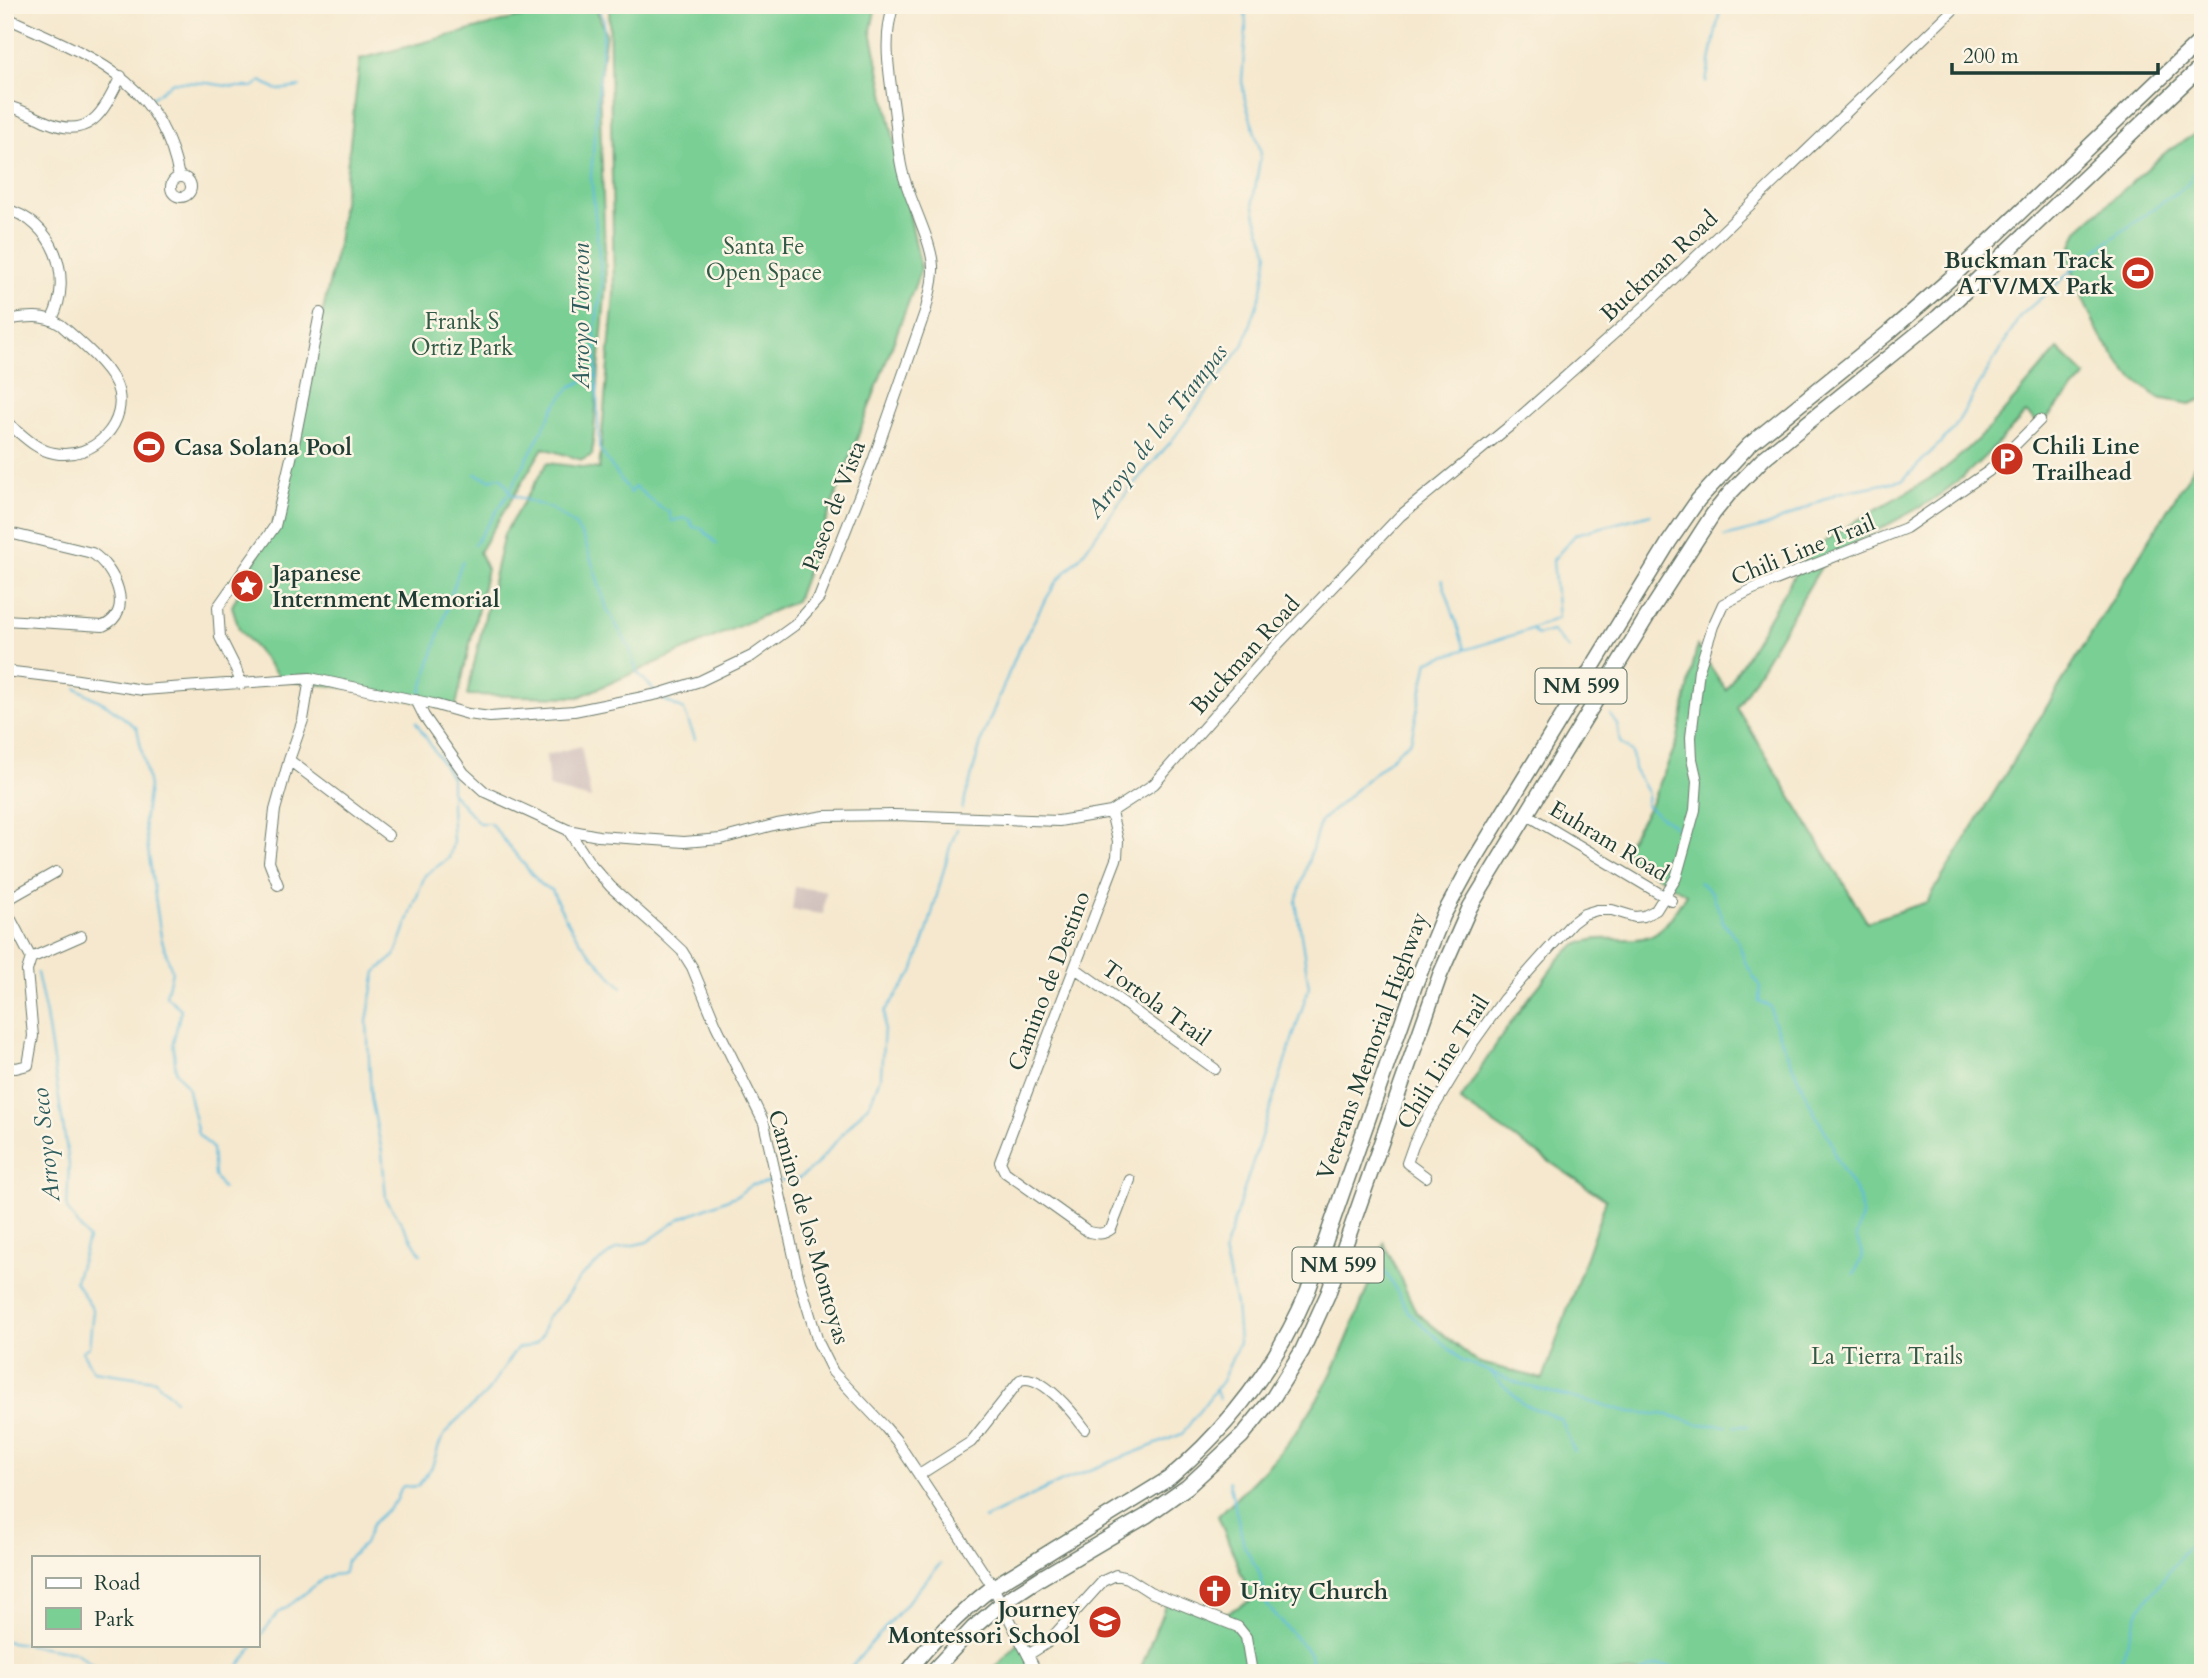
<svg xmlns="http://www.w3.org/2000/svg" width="2208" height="1678" font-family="Cardo,serif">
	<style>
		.industrial { fill: #d0c0bc }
		.green { fill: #79cf94; stroke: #4c8664; stroke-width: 2 }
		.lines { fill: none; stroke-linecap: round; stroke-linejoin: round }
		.stream { stroke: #60bcde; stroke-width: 2 }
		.minor-casing { stroke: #6a796a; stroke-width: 12 }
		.highway-casing { stroke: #6a796a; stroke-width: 17 }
		.minor { stroke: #fff; stroke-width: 10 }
		.highway { stroke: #fff; stroke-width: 14 }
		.labels { text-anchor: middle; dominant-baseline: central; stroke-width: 5; stroke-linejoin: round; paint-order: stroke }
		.shield { fill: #fcf5e5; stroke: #617469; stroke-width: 2 }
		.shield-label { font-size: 21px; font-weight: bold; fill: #1f3d34 }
		.park-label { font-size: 23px; fill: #315a47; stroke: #fcf5e5 }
		.poi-label { font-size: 23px; font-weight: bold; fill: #1f3d34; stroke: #fcf5e5; text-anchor: start }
		.street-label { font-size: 23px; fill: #1f3d34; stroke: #fcf5e5 }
		.water-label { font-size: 24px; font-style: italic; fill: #2f5d5e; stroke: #fcf5e5 }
	</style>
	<rect width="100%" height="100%" fill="#fcf5e5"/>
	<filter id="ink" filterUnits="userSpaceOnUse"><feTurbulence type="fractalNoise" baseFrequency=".0143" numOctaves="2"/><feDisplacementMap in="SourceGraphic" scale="14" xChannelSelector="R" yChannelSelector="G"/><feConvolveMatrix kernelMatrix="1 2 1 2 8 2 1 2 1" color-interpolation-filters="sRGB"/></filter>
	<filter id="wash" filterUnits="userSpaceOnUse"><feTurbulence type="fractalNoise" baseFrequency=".00686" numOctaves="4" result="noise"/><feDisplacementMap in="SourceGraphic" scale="28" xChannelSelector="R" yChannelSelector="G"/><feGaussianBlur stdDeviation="1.57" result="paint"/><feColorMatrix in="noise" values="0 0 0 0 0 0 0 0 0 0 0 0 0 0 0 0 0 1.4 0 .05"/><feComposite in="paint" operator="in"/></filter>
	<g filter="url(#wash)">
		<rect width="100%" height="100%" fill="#f5e8ce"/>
		<!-- industrial -->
		<path class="industrial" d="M581,746L591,799L549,788L546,755Z
			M795,887L826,891L823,914L792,910Z"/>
		<!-- green -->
		<path class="green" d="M566,5H595L606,34L599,83L606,283L592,455L582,460L543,448L479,552L487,569L455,710L365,690L282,680L239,629L232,606L277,516L338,244L360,59Z
			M609,5H876L871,31L921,269L796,601L579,697L467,695L504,534L547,463L599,469L614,294Z
			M2203,129V399L2190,404L2158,398L2127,373L2099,334L2079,291L2068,256L2078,230L2166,152Z
			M2058,349L2086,376L2040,425L2026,413C1996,445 1969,476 1932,500C1895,523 1854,539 1821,567L1737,708L1867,922L1927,902L2203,452V1673H1139L1167,1601L1217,1618L1252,1600L1218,1516C1245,1489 1273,1464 1295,1433C1338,1376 1359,1309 1384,1243L1416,1312L1477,1362L1543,1379L1606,1200L1460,1101C1486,1060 1511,1019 1542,982C1549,973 1556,961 1565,953C1595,927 1626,947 1652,935C1668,927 1677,908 1686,894L1621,854L1651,804L1677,742L1697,646L1726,690L1802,562C1842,521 1897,502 1944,469C1984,439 2024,387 2058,349Z
			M1020,1642L1037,1673H990Z"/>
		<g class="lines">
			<!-- stream -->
			<path class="stream" d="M597,5L604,20L591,176L602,285L595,328L599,448L630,493L635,487C647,495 656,507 669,512L672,521L684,518L690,520L693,527L701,528L717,544
				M1706,82L1721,5
				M152,98L173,82L207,83L234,87H253L261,81L278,90L300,87
				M475,474L491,480L497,477L502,478L512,495L552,509L575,525L585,541L607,609L629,647L637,672L654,690
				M1724,537L1767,526L1838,493L1903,480L1953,430L2020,316L2097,249L2187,185L2203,157
				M474,545L509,493L555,406L570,387L595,376
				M1442,580L1465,649
				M1532,629L1537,635L1552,631L1569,649
				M76,688L107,705L137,728L149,786L144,822L161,937L172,971L166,996L181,1009L173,1043L176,1072L187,1086L198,1134L212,1148L214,1176L223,1189
				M421,692L460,567L463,561
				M662,699L684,710L695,739
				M1610,714L1617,724L1620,742L1632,753L1634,769L1648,794L1646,806L1675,827
				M416,722L451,777V807L453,842L449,858L425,875L395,956L376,972L367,1021L371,1098L382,1152L386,1199L421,1254
				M452,793L479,823H490L541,885L552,890C569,932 590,955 622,987
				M962,809L983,736L1017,653L1043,604L1058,580L1081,556L1130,488L1170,443L1244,344L1262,290L1268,253L1256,217L1253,201L1261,153L1245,100L1242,81L1246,30L1245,5
				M1699,882L1712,892L1724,924L1738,941L1745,962L1760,987L1759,1001L1771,1007L1772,1018L1793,1067L1814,1112L1832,1143L1835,1157L1859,1197L1862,1216L1856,1237L1863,1256L1854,1274
				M37,973L46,1015L69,1164L67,1209L88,1239L75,1281L93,1310L89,1347L82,1351L93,1371L155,1380L175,1400
				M781,1180L789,1181L798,1179L814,1167L871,1101L881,1075L885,1011L913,972L927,932L950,847L957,829
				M1380,1262L1409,1313L1463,1361L1526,1386L1630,1412L1669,1415L1698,1424L1727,1426
				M1490,1372L1523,1404L1561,1419L1574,1451
				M1216,1390L1219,1399
				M1734,1426H1748
				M1229,1481L1244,1545L1260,1575L1267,1605L1310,1654L1313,1673
				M984,1519L1062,1481L1182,1434L1222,1381L1239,1343L1236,1305L1224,1252L1309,987L1296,902L1320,822L1411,740L1428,661L1520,633L1558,618L1553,560L1576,534L1651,514
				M257,1640L279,1612L294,1602L323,1579L331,1575L341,1574L345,1572L347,1560L364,1544L372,1524L397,1500L398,1493L403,1486L417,1487L432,1467L439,1445L445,1434L457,1420L486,1394L517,1348L526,1347L536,1343L542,1335L547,1317L560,1305L581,1276L616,1249L647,1242L681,1218L738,1195L751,1185L772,1181
				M5,1641L75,1652L104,1673
				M238,1673L239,1666L254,1645
				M846,1673L940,1564
				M1640,1673C1658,1661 1668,1665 1687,1673
				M2108,1673L2121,1660L2139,1610L2182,1554L2203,1534"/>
		</g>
	</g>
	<g filter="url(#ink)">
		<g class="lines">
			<defs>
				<path id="minor" d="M5,17C86,55 161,77 179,177
					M5,105C20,109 33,116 47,122C91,141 104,110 121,76
					M171 187a10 10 0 1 1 20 0a10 10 0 1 1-20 0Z
					M5,209C53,221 74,276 52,319
					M5,320C25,317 43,313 61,325C77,339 107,364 116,384C132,422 93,461 54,453C35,450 21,433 5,421
					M5,532L92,553C114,567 136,612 103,626L5,620
					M5,671L65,678L143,690L310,678L433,704L468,714L490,717L574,711L658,694L700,681L752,656L795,625L819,598L873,461L926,309C929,295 934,280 933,266C931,238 909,200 902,170C898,153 897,134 895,117C891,81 881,40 894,5
					M241,684L236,669L220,637L218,607L275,526L292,454L320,313
					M416,700L424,716L464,773L485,792L568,830L598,836L684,842L721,839L777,824L825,816L895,815L1059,821L1111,812L1154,784L1275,647L1400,516L1511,425L1644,307L1958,5
					M289,760L388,835
					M1111,812L1118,841L1117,857L1000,1162L1005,1172L1089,1232C1098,1234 1103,1235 1111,1229L1130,1180
					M1526,814L1672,901
					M568,830L589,862L611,887L664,934L682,951L692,967L716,1025L764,1123L799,1279L818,1342L833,1372L885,1427L896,1440L993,1587L1037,1673
					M278,885L269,862L275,810L289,760L303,720L310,678
					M5,901L56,872
					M5,908L31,958L81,936
					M1075,968L1215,1069
					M5,1066L16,1068L28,1065L33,1036L27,971L31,958
					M1426,1177L1407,1163L1413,1146L1422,1127L1474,1041L1504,999L1572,923L1584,914L1597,910H1612L1635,917L1644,916L1656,910L1676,878L1695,810L1697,781L1692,759L1691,737L1699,670L1713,626L1723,604L1753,589L1906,528L1989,471L2040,420
					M919,1475L971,1442L1020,1380C1041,1372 1074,1414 1085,1429
					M1028,1655L1047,1643L1103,1581L1116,1575L1128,1578L1150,1592L1238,1627L1246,1637L1252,1673"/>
				<path id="highway" d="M907,1673C932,1640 961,1612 993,1587L1168,1479C1230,1427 1276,1366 1308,1291L1415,985L1443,916L1467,872L1669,542L1698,500L1749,445L1888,333L1951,278L2203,38
					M931,1673L973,1628L1002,1603L1039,1579L1146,1516L1187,1487L1242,1436L1274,1396L1302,1351L1328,1294L1440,975L1470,907L1648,615L1713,514L1729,494L1764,458L1938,317L2203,65"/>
			</defs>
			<!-- minor casing -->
			<use href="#minor" class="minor-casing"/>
			<!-- highway casing -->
			<use href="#highway" class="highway-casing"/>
			<!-- minor -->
			<use href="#minor" class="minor"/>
			<!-- highway -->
			<use href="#highway" class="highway"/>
		</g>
	</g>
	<!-- icons -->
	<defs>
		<symbol id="stadium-disc" viewBox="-11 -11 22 22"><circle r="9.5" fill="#c8321e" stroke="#fcf5e5"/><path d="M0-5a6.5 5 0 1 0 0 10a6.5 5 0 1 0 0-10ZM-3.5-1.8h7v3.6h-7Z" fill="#fff"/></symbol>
		<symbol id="parking-disc" viewBox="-11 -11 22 22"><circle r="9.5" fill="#c8321e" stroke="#fcf5e5"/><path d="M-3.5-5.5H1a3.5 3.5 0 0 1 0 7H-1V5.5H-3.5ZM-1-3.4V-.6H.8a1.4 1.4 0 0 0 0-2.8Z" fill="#fff"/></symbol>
		<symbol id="sight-disc" viewBox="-11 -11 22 22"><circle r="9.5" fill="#c8321e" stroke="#fcf5e5"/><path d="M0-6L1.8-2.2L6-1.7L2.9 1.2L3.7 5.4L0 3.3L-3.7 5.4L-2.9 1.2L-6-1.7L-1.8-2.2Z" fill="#fff"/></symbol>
		<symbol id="church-disc" viewBox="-11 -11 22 22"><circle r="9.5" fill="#c8321e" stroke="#fcf5e5"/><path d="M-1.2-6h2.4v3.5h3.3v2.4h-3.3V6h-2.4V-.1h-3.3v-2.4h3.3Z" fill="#fff"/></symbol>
		<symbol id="school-disc" viewBox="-11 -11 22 22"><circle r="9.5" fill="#c8321e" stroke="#fcf5e5"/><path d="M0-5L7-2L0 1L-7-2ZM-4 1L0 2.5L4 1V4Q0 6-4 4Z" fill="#fff"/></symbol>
	</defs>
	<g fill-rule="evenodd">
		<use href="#stadium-disc" x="2119" y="254" width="38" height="38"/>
		<use href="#stadium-disc" x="130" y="428" width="38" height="38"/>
		<use href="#parking-disc" x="1988" y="440" width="38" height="38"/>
		<use href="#sight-disc" x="228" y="567" width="38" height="38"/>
		<use href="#church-disc" x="1196" y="1572" width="38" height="38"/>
		<use href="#school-disc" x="1086" y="1603" width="38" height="38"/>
	</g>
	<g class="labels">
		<!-- shield labels -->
		<g class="shield">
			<rect x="1535.5" y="668.5" width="91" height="35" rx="5"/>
			<rect x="1292.5" y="1247.5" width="91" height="35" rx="5"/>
		</g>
		<g class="shield-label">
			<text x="1581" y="686">NM 599</text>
			<text x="1338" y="1265">NM 599</text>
		</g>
		<!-- park labels -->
		<g class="park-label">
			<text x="764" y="246">Santa Fe<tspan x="764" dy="26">Open Space</tspan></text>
			<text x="462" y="321">Frank S<tspan x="462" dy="26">Ortiz Park</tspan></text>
			<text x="1887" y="1356">La Tierra Trails</text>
		</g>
		<!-- poi labels -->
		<g class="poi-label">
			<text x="2114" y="260" text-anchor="end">Buckman Track<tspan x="2114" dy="26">ATV/MX Park</tspan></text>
			<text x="2032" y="446">Chili Line<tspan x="2032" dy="26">Trailhead</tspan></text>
			<text x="174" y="447">Casa Solana Pool</text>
			<text x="272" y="573">Japanese<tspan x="272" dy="26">Internment Memorial</tspan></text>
			<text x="1240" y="1591">Unity Church</text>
			<text x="1080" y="1609" text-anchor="end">Journey<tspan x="1080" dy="26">Montessori School</tspan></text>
		</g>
		<!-- street labels -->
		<g class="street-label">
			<text transform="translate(1659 266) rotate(-43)">Buckman Road</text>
			<text transform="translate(834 506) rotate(-69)">Paseo de Vista</text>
			<text transform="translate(1803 550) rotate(-22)">Chili Line Trail</text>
			<text transform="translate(1245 655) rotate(-48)">Buckman Road</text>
			<text transform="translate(1609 841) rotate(31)">Euhram Road</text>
			<text transform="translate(1049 981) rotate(-69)">Camino de Destino</text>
			<text transform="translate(1156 1003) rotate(36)">Tortola Trail</text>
			<text transform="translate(1372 1046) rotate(-70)">Veterans Memorial Highway</text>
			<text transform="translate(1443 1062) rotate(-58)">Chili Line Trail</text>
			<text transform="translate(809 1227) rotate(74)">Camino de los Montoyas</text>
		</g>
		<!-- water labels -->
		<g class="water-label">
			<text transform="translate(581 316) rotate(-90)">Arroyo Torreon</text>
			<text transform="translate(1157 431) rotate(-52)">Arroyo de las Trampas</text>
			<text transform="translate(46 1145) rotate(-96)">Arroyo Seco</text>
		</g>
	</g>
	<!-- margin -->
	<rect width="2208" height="1678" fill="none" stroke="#fcf5e5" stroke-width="28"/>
	<!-- legend -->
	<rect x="32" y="1556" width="228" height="91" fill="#fcf5e5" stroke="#a4ab9e" stroke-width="2"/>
	<rect x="46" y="1578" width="35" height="10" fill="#ffffff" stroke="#a4ab9e" stroke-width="2"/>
	<text x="94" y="1590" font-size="21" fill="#1f3d34">Road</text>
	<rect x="46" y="1608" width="35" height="21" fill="#79cf94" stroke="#a4ab9e" stroke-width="2"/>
	<text x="94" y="1626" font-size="21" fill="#1f3d34">Park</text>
	<!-- scale -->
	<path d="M1952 63v10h206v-10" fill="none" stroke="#1f3d34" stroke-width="3.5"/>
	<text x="1963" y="63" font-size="21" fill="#1f3d34" stroke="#fcf5e5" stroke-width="5" paint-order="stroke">200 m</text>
</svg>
